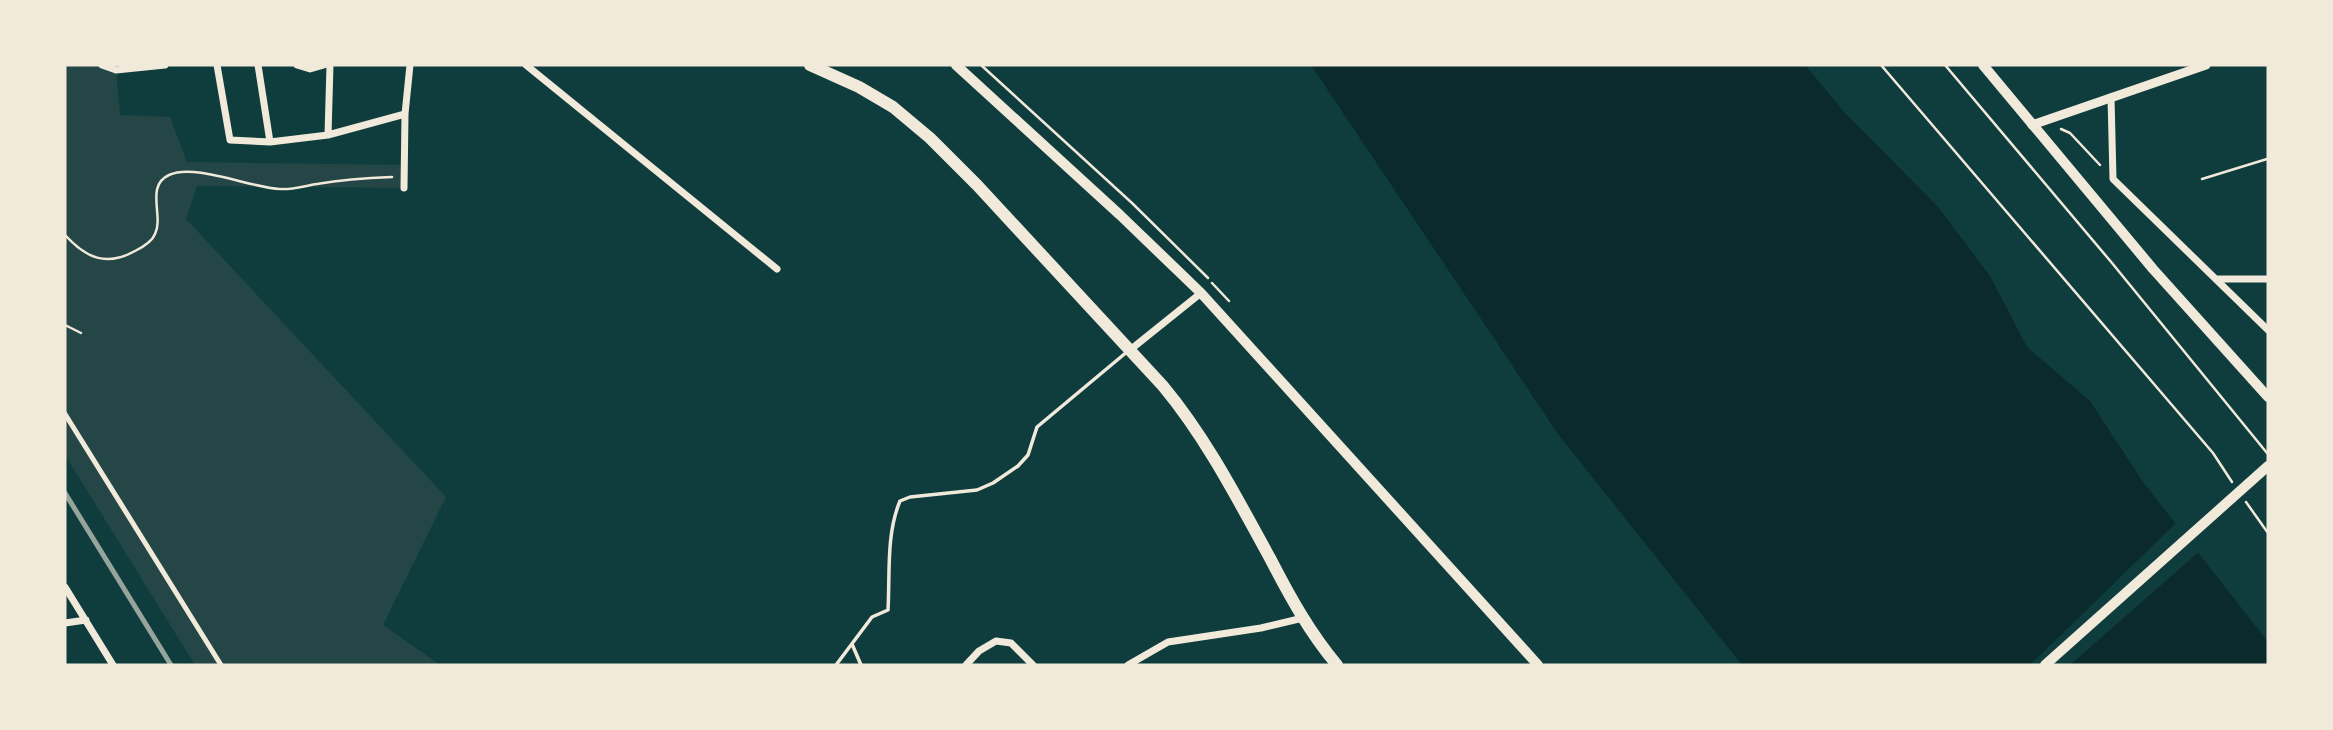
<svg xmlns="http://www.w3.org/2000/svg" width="2333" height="730" font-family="'Fira Sans Condensed',sans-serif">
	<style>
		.green { fill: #244646 }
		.water { fill: #0a2a2b }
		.pier { fill: #0f3d3e }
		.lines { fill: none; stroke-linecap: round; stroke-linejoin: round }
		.path { stroke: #f1e9da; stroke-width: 2.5 }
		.service { stroke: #f1e9da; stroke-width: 3.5 }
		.pedestrian { stroke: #f1e9da; stroke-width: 5 }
		.minor { stroke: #f1e9da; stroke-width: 7 }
		.tertiary { stroke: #f1e9da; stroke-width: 9 }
		.secondary { stroke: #f1e9da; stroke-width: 10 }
		.primary { stroke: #f1e9da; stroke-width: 10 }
		.trunk { stroke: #f1e9da; stroke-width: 12 }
		.rail { stroke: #97a49c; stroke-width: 5 }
	</style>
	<rect width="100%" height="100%" fill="#0f3d3e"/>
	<!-- green -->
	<path class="green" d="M65,65H102L116,70L120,115L170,117L187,162L404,165V188L197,186L186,219L446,497L383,625L440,665H195L65,455Z"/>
	<!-- water -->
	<path class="water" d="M1311,65H1805L1845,113L1938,207L1990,276L2027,347L2090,401L2143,482L2268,642V665H1742L1558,434Z"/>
	<!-- pier -->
	<path class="pier" d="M2178,521L2201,550L2070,665H2030Z"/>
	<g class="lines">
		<!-- path -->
		<path class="path" d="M981,65L1132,203L1208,278
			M1881,65L2213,453L2232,482
			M1945,65L2112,263L2267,453
			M2061,129L2070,133L2100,165
			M2202,179L2267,159
			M65,235C86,258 106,267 135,251C143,247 152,242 155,234C164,216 145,186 169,175C195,163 251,188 280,189C292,190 304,186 317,184C341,180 367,178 392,177
			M1212,283L1229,301
			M65,325L81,333
			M2246,502L2268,533"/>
		<!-- service -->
		<path class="service" d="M852,644L861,665
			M836,665L872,617L888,610C890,575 886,534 900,501L910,497L977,490L993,483L1018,466L1028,455L1037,427L1128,351"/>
		<!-- pedestrian -->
		<path class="pedestrian" d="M65,414L221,665"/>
		<!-- minor -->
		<path class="minor" d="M102,65L116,70L165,65
			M217,65L230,140L270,142L328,135L405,114
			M258,65L270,142
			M297,65L310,69L324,65
			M526,65L777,269
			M2111,97L2113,179L2268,330
			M328,135L330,65
			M404,188L405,114L410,65
			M2218,279H2268
			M1130,350L1201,293
			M65,587L113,665
			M65,623L86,620
			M966,665L979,651L996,641L1011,643L1033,665
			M1128,665L1168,642L1261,628L1303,618"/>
		<!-- tertiary -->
		<path class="tertiary" d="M2032,125L2206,65"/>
		<!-- secondary -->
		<path class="secondary" d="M956,65L1120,215L1201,293L1538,665"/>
		<!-- primary -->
		<path class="primary" d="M1983,65L2153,269L2268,397
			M2045,665L2268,466"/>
		<!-- trunk -->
		<path class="trunk" d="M810,65L859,87L893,107L930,138L977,185L1163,386C1207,439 1238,500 1271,560C1290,597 1310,633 1337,665"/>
		<!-- rail -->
		<path class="rail" d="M65,493L171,665"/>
	</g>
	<!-- border -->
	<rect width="2333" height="730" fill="none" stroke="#f1e9da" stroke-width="133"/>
</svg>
